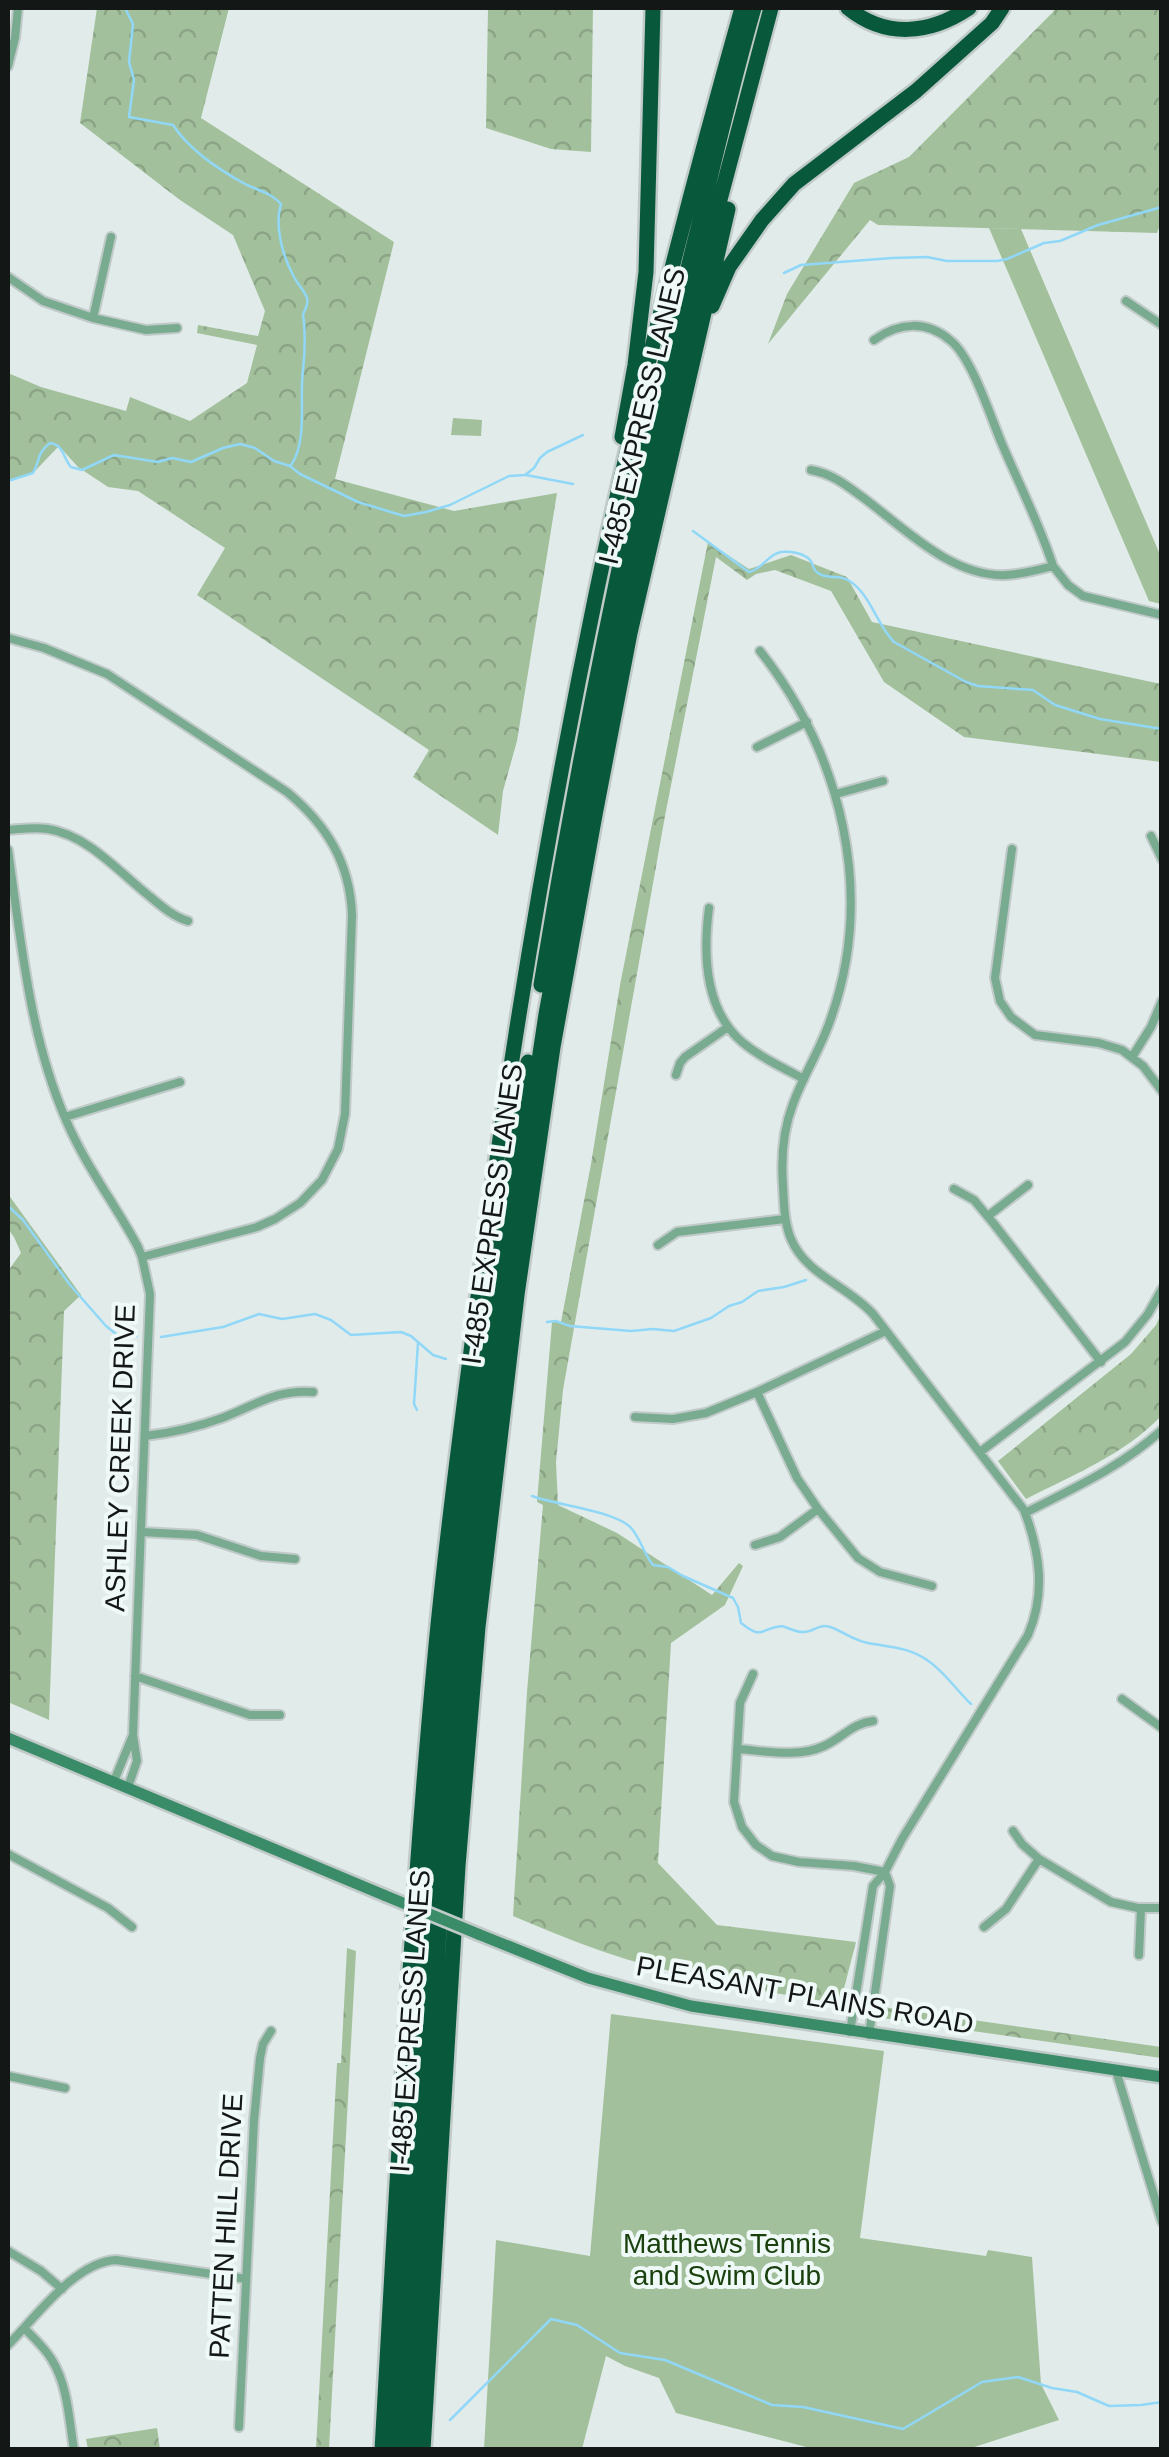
<svg xmlns="http://www.w3.org/2000/svg" width="1169" height="2457" font-family="Arial,sans-serif">
	<style>
		.green { fill: #a3c09c }
		.forest { fill: url(#forest-crowns) }
		.lines { fill: none; stroke-linecap: round; stroke-linejoin: round }
		.stream { stroke: #90d7f8; stroke-width: 2.5 }
		.street-casing { stroke: #c0cac8; stroke-width: 12 }
		.secondary-casing { stroke: #c0cac8; stroke-width: 16 }
		.highway-casing { stroke: #c0cac8; stroke-width: 20 }
		.street { stroke: #79ab91; stroke-width: 8 }
		.secondary { stroke: #3a8b67; stroke-width: 11 }
		.highway { stroke: #08583b; stroke-width: 15 }
		.secondary-bridge-casing { stroke: #c0cac8; stroke-width: 16; stroke-linecap: butt }
		.secondary-bridge { stroke: #3a8b67; stroke-width: 11 }
		.labels { text-anchor: middle; dominant-baseline: central; stroke-width: 8; stroke-linejoin: round; paint-order: stroke }
		.street-label { font-size: 28px; fill: #131716; stroke: #eff9f7 }
		.park-label { font-size: 28px; fill: #1a410d; stroke: #eff9f7 }
	</style>
	<defs>
		<pattern id="forest-crowns" width="20" height="18" patternUnits="userSpaceOnUse" patternTransform="scale(2.5)"><rect width="20" height="18" fill="#a3c09c"/><path d="M2 6a3 3 0 1 1 6 0M12 15a3 3 0 1 1 6 0" fill="none" stroke="#8ba486"/></pattern>
	</defs>
	<rect width="100%" height="100%" fill="#e1ecea"/>
	<!-- green -->
	<path class="green" d="M989,228L1021,229L1161,557V604L1149,601Z
		M453,418L482,420L481,436L451,435Z
		M611,2014L884,2051L860,2238L986,2256L988,2250L1032,2257L1041,2384L1059,2420L968,2449L818,2450L676,2413L659,2378L625,2366L606,2356L582,2449H484L496,2240L590,2256Z"/>
	<!-- forest -->
	<path class="forest" d="M97,8H229L201,118L394,242L335,479L454,511L557,493L517,741L503,791L498,835L413,777L429,750L197,595L225,548L138,491L108,487L78,467L59,446L34,472L8,481V373L41,387L126,411L130,397L190,421L247,383L257,345L197,333L198,325L258,336L265,311L233,235L180,200L80,123Z
		M488,8H593L591,152L551,149L486,128Z
		M1055,8H1161L1162,219L1157,233L878,225L870,220L768,344L787,294L854,183L909,157L1053,12Z
		M708,542L749,569L791,555L847,577L872,622L1161,684V762L964,737L884,682L831,591L775,570L756,574L747,580L716,557L665,816L563,1390L556,1462L558,1505L617,1533L712,1595L739,1563L743,1566L725,1605L671,1643L658,1863L717,1925L856,1942L840,2004C769,1993 698,1980 629,1960C589,1948 551,1932 513,1916L527,1692L543,1505L537,1502L552,1322H561L591,1164L620,985Z
		M8,1194L81,1295L64,1311L49,1720L8,1702V1271L21,1253L14,1237L8,1229Z
		M1161,1314V1416C1125,1454 1073,1475 1026,1499L998,1461L1131,1354L1156,1325Z
		M347,1948L356,1951L329,2449H316L337,2063H341Z
		M883,2007L1161,2047V2058L882,2018Z
		M157,2428L160,2449H88L86,2439Z"/>
	<g class="lines">
		<!-- stream -->
		<path class="stream" d="M125,8L133,24L129,62L134,80L129,117L173,125C190,151 219,170 247,185C260,191 271,193 281,204C274,226 283,257 294,277C297,283 305,292 307,298C309,304 305,310 303,314C306,334 305,351 303,370C299,399 308,441 291,465
			M784,273L801,265L892,258L927,257L947,261H997L1007,259L1044,243L1060,241L1098,225L1162,207
			M526,475L573,484
			M8,481L33,473C41,459 36,454 50,443C64,445 63,458 71,467L82,470L114,455L158,462L172,458L191,462L223,448L240,444L255,448L274,461L290,466L300,474L358,502L404,516L426,512L450,505L509,476L525,475L534,468L540,458L547,452L583,435
			M693,531L749,572C763,569 768,554 781,552C790,551 804,553 810,560C816,568 811,568 818,573C827,580 839,574 848,580C871,594 876,624 894,642L966,682L978,686L1033,690L1055,705L1100,719L1162,729
			M8,1206L23,1220L70,1285L106,1326L116,1334L137,1336
			M547,1322L556,1321L570,1326L631,1331L653,1329L674,1331L711,1318L729,1306L742,1302L758,1291L784,1287L806,1280
			M161,1337L223,1327L259,1314L282,1319L315,1314L331,1320L351,1335L401,1332L411,1336L433,1355L446,1359
			M417,1410L414,1404L418,1343
			M532,1496C555,1505 618,1511 632,1529C641,1540 644,1554 653,1565L668,1567L683,1576L733,1598L738,1607L741,1623C764,1641 759,1628 782,1626C789,1628 797,1633 804,1632C815,1632 819,1622 833,1628C845,1633 855,1641 868,1643C890,1647 908,1647 927,1660C944,1671 957,1691 971,1704
			M450,2420L551,2319L577,2325L620,2353L665,2360L772,2405L803,2407L903,2429L982,2382L1018,2377L1052,2388L1077,2392L1109,2406L1141,2405L1162,2402"/>
		<defs>
			<path id="street" d="M8,66L15,38L18,8
				M8,277L43,301L93,318L146,330L177,328
				M1126,301L1162,325
				M93,318L111,237
				M874,340C899,322 927,320 951,341C972,358 991,418 1002,444C1019,484 1040,525 1053,566L1068,585L1083,596L1162,615
				M811,470C833,474 847,486 865,499C905,529 953,578 1007,575C1022,574 1038,570 1053,566
				M8,638L44,648L107,674L287,792C327,825 350,863 352,915L345,1114L338,1149L322,1180L300,1203L275,1219L257,1227L142,1257
				M757,747L807,722
				M836,794L883,781
				M8,830C21,829 34,827 48,829C87,835 118,871 148,895C160,905 172,916 188,921
				M1151,836L1162,859
				M1012,849L995,978L1000,1001L1011,1017L1035,1035L1099,1043L1122,1050L1143,1066L1162,1091
				M8,850C21,940 29,1035 66,1120C85,1165 115,1204 138,1247L142,1257L150,1294L133,1735
				M709,908C703,954 704,1009 742,1042C760,1057 783,1068 804,1079
				M1132,1057L1151,1027L1162,1001
				M676,1075L680,1063L685,1057L728,1027
				M65,1117L180,1082
				M954,1189L974,1200L994,1224L1101,1362
				M988,1216L1028,1185
				M658,1245L677,1232L785,1219
				M757,1392L797,1478L818,1509L858,1558L880,1572L932,1586
				M635,1417L673,1419L706,1413L757,1392L886,1331
				M145,1436C172,1433 197,1427 222,1418C256,1405 276,1389 313,1392
				M980,1452L1125,1342L1148,1314L1162,1289
				M1025,1513C1074,1488 1121,1467 1162,1430
				M141,1532L197,1535L261,1556L295,1559
				M755,1545L780,1537L818,1509
				M753,1674L740,1703L734,1802L742,1827L756,1845L772,1856L799,1862L854,1866L885,1872L902,1839L1028,1635C1046,1593 1040,1552 1024,1510L873,1314C848,1286 806,1275 791,1239C784,1222 784,1204 783,1186C781,1159 783,1130 793,1104C803,1076 820,1050 830,1021C876,894 842,755 760,651
				M135,1676L250,1715H280
				M1122,1699L1162,1728
				M738,1749C766,1751 798,1758 824,1746C842,1738 853,1723 873,1721
				M114,1781L133,1735L137,1761L128,1787
				M1013,1831L1022,1844L1039,1859L1111,1902L1138,1908H1162
				M8,1854L108,1908L132,1927
				M984,1927L1006,1909L1039,1859
				M1139,1955L1141,1908
				M850,2032L873,1886L885,1872L890,1886L869,2035
				M1116,2071L1162,2222
				M8,2076L65,2088
				M8,2251L41,2271L62,2289
				M24,2328C34,2338 45,2348 52,2360C68,2386 69,2420 74,2450
				M8,2345C36,2317 75,2262 116,2260L246,2279
				M239,2427L254,2120L260,2058L263,2044L271,2031"/>
			<path id="secondary" d="M8,1738L386,1896
				M478,1934L588,1978L691,2006L1162,2077"/>
			<path id="highway" d="M848,8C886,39 930,34 969,8
				M712,306L729,267L762,220L794,184L916,91L992,23L1002,8
				M622,437L635,365L646,272L653,8
				M541,985C583,730 635,478 698,228C716,154 733,80 754,8
				M382,2450C397,2185 410,1920 435,1656C444,1557 457,1458 470,1359C502,1104 543,850 595,599C636,400 687,203 742,8
				M395,2450C415,2142 429,1834 463,1527C480,1372 503,1216 528,1062
				M410,2450L439,1930L475,1528L506,1280L546,1014L614,644L701,271L771,8
				M423,2450L458,1866L478,1627L517,1295L553,1047L595,815L630,633L728,209"/>
		</defs>
		<!-- street casing -->
		<use href="#street" class="street-casing"/>
		<!-- secondary casing -->
		<use href="#secondary" class="secondary-casing"/>
		<!-- highway casing -->
		<use href="#highway" class="highway-casing"/>
		<!-- street -->
		<use href="#street" class="street"/>
		<!-- secondary -->
		<use href="#secondary" class="secondary"/>
		<!-- highway -->
		<use href="#highway" class="highway"/>
		<defs>
			<path id="secondary-bridge" d="M386,1896L478,1934"/>
		</defs>
		<!-- secondary-bridge casing -->
		<use href="#secondary-bridge" class="secondary-bridge-casing"/>
		<!-- secondary-bridge -->
		<use href="#secondary-bridge" class="secondary-bridge"/>
	</g>
	<g class="labels">
		<!-- street labels -->
		<g class="street-label">
			<text transform="translate(642 416) rotate(-77)">I-485 EXPRESS LANES</text>
			<text transform="translate(492 1214) rotate(-82)">I-485 EXPRESS LANES</text>
			<text transform="translate(120 1458) rotate(-88)">ASHLEY CREEK DRIVE</text>
			<text transform="translate(805 1995) rotate(10)">PLEASANT PLAINS ROAD</text>
			<text transform="translate(410 2021) rotate(-86)">I-485 EXPRESS LANES</text>
			<text transform="translate(226 2226) rotate(-87)">PATTEN HILL DRIVE</text>
		</g>
		<!-- park labels -->
		<g class="park-label">
			<text x="727" y="2243">Matthews Tennis<tspan x="727" dy="32">and Swim Club</tspan></text>
		</g>
	</g>
	<!-- border -->
	<rect width="1169" height="2457" fill="none" stroke="#131716" stroke-width="20"/>
</svg>
